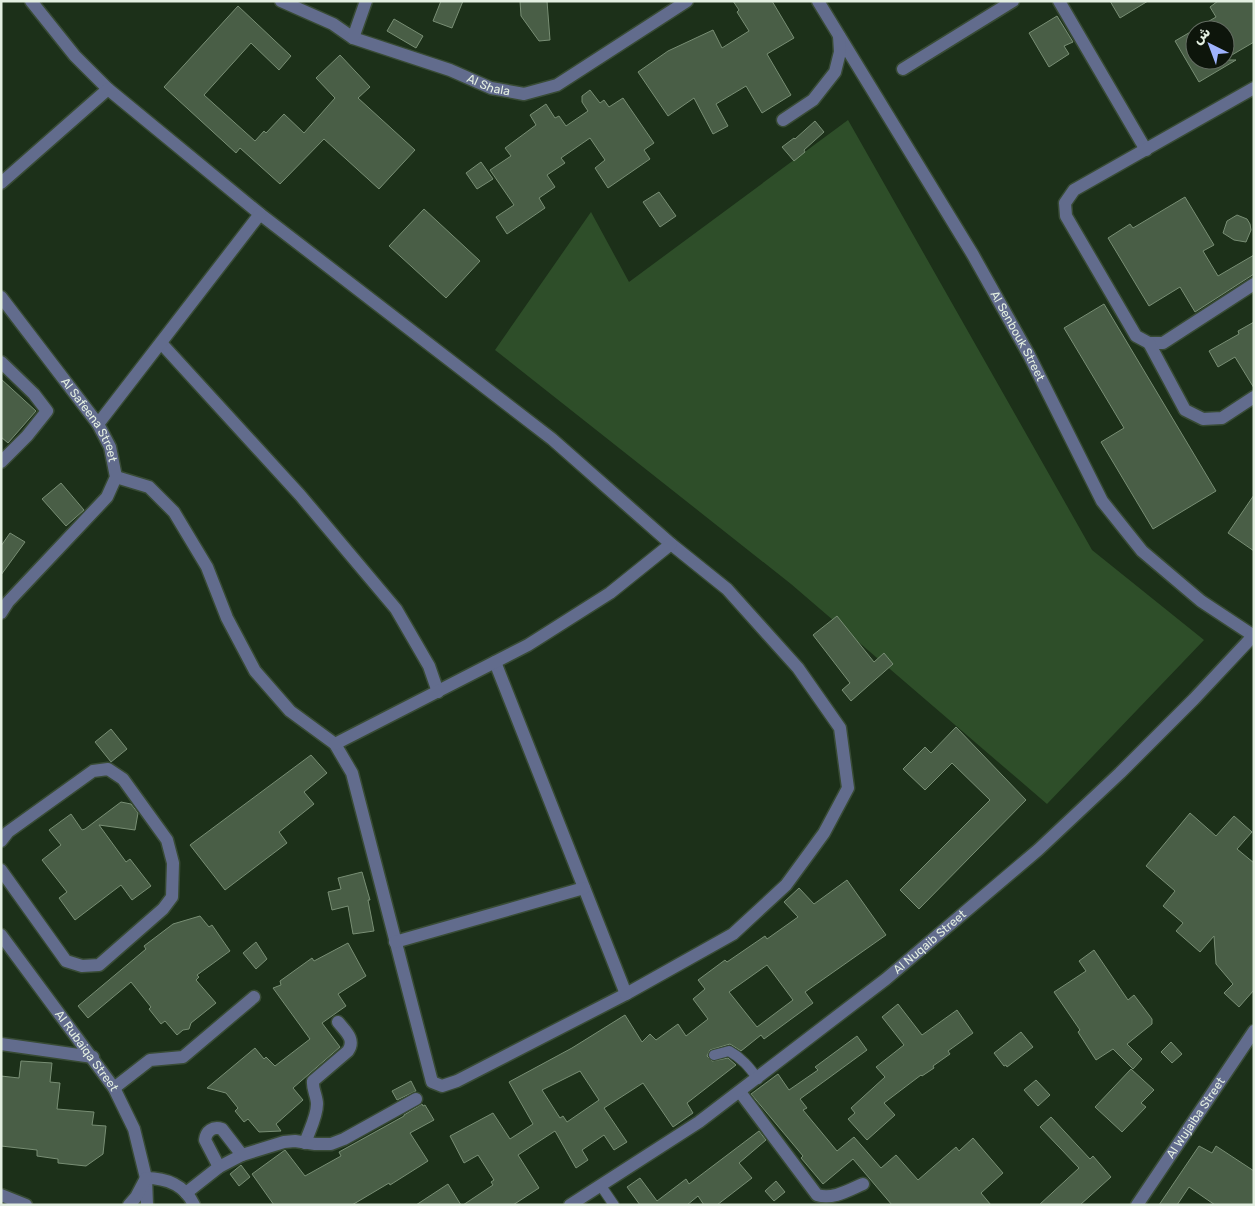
<svg xmlns="http://www.w3.org/2000/svg" width="1255" height="1206" font-family="Rubik,'Noto Naskh Arabic',sans-serif">
	<style>
		.green { fill: #2e4e29 }
		.building { fill: #495e46; stroke: #788e74; fill-rule: evenodd }
		.lines { fill: none; stroke-linecap: round; stroke-linejoin: round }
		.service-casing { stroke: #384b35; stroke-width: 12 }
		.minor-casing { stroke: #384b35; stroke-width: 15 }
		.tertiary-casing { stroke: #384b35; stroke-width: 15 }
		.service { stroke: #626c8d; stroke-width: 10 }
		.minor { stroke: #626c8d; stroke-width: 12 }
		.tertiary { stroke: #626c8d; stroke-width: 12 }
		.labels { text-anchor: middle; dominant-baseline: central; stroke-width: 4.5; stroke-linejoin: round; paint-order: stroke }
		.street-label { font-size: 12px; fill: #e3efe1; stroke: #0d150b }
	</style>
	<rect width="100%" height="100%" fill="#1c3019"/>
	<!-- green -->
	<path class="green" d="M848,120L1092,550L1204,640L1047,804L791,584L495,350L591,212L629,282Z"/>
	<!-- building -->
	<path class="building" d="M441,1H463L452,28L433,21Z
		M520,1H547L550,40L539,41L521,16Z
		M733,1H772L794,38L767,54L791,95L762,113L746,86L716,104L728,126L713,134L694,98L668,116L638,72L668,51L713,30L722,48L749,31L737,12L739,10Z
		M1110,1H1148L1120,18Z
		M1218,1H1254V42L1225,59V30H1195V60H1236L1199,82L1175,41L1216,17L1210,7Z
		M238,6L291,56L279,70L251,43L204,95L255,141L264,131L266,133L284,114L304,133L335,98L316,78L340,55L370,87L358,98L415,150L379,189L324,139L280,184L240,148L236,153L164,87Z
		M1057,16L1073,42L1064,46L1069,54L1049,67L1029,33Z
		M394,19L423,36L416,48L387,31Z
		M590,90L600,103L604,100L609,107L623,98L654,143L644,150L650,159L608,188L595,168L605,160L590,138L561,158L565,163L547,175L555,187L539,198L545,208L507,234L496,217L514,205L490,170L511,156L505,148L536,125L530,115L546,104L555,118L559,116L566,126L588,111L582,102V96Z
		M815,121L824,132L804,150L805,152L794,161L782,147L794,138L795,139Z
		M481,162L493,179L477,189L466,173Z
		M659,192L676,216L660,227L643,202Z
		M1185,197L1214,245L1203,251L1218,276L1254,255V274L1195,312L1180,287L1149,306L1108,238L1130,224L1133,228Z
		M424,209L480,261L446,298L389,246Z
		M1237,215L1247,219L1250,224L1251,230L1246,242L1234,240L1223,233L1227,221Z
		M1104,304L1216,491L1153,529L1101,442L1124,428L1064,328Z
		M1254,322V388L1235,357L1218,367L1209,351L1239,334L1238,331Z
		M1,379L36,411L8,443L1,437Z
		M61,483L84,510L66,526L42,499Z
		M1254,495V551L1228,533Z
		M10,533L25,542L1,575V546Z
		M837,616L874,662L884,653L893,664L851,701L842,690L850,683L813,635Z
		M956,727L1026,800L919,909L900,890L990,800L952,763L925,790L903,769L925,747L931,753Z
		M111,729L127,749L111,762L95,742Z
		M311,755L327,773L304,792L314,804L279,832L287,843L225,890L190,845Z
		M121,802L131,804L138,813L135,830L99,825L126,862L130,859L151,886L132,900L121,885L75,920L59,898L67,892L42,860L61,845L49,830L71,814L82,830L85,829Z
		M1190,813L1216,836L1234,816L1252,832L1237,849L1254,863V990L1239,1007L1224,993L1233,984L1216,964L1214,936L1200,952L1176,931L1183,923L1163,906L1175,891L1146,866Z
		M362,872L370,900H368L374,931L353,934L348,906L332,910L328,892L341,889L338,878Z
		M847,880L886,935L805,992L813,1003L764,1039L761,1035L741,1051L730,1044L710,1050L707,1056L712,1061L728,1058L736,1065L687,1103L693,1113L673,1127L643,1083L604,1108L627,1142L614,1150L604,1135L582,1150L588,1160L576,1168L555,1131L518,1155L539,1188L513,1205H463L493,1185L491,1182L494,1180L478,1155L464,1163L450,1136L493,1113L510,1139L533,1124L509,1082L572,1048L625,1015L642,1042L650,1034L656,1040L678,1024L686,1036L708,1019L693,999L705,989L698,980L725,960L727,962L765,936L767,939L798,917L784,902L799,888L814,904ZM767,965L793,1000L757,1027L729,992ZM580,1071L599,1100L567,1122L563,1116L560,1118L542,1090Z
		M200,916L209,927L212,925L230,951L197,975L199,977L196,980L216,1003L191,1023L189,1029L183,1030L177,1035L165,1021L161,1024L149,1009L151,1007L131,982L88,1018L78,1006L146,949L144,946L173,924Z
		M256,942L267,959L256,969L243,953Z
		M348,943L366,976L338,994L346,1006L322,1023L340,1047L293,1088L303,1100L276,1124L281,1131L259,1132L248,1119L244,1122L235,1111L238,1108L226,1093L207,1088L255,1048L264,1059L266,1057L275,1066L310,1039L273,988L281,985L280,981L312,958L314,961Z
		M1094,950L1128,1000L1134,995L1152,1019V1024L1127,1044L1142,1059L1133,1069L1113,1049L1096,1060L1078,1032L1080,1030L1054,992L1086,971L1079,961Z
		M898,1004L922,1035L957,1010L973,1033L948,1051L950,1054L933,1066L934,1068L922,1076L921,1075L884,1103L895,1115L867,1140L848,1119L855,1113L851,1108L885,1077L876,1067L904,1045L882,1017Z
		M1021,1032L1033,1047L1007,1067L1006,1065L1004,1066L994,1053Z
		M857,1036L867,1050L800,1099L807,1108L803,1110L837,1151L854,1137L881,1168L896,1155L918,1180L956,1147L959,1151L973,1138L1003,1173L981,1193L991,1205H892L853,1159L823,1184L801,1158L803,1156L751,1094L778,1074L789,1090L818,1070L815,1067Z
		M1171,1042L1182,1054L1172,1063L1161,1052Z
		M21,1061L52,1063L50,1082L60,1083L57,1109L94,1112L92,1125L106,1126L103,1154L86,1166L58,1163V1159L37,1156V1150L1,1146V1076L19,1078Z
		M1131,1069L1154,1090L1141,1103L1146,1107L1122,1132L1095,1107Z
		M1036,1080L1050,1095L1038,1106L1024,1090Z
		M411,1081L416,1091L397,1100L392,1091Z
		M422,1104L423,1106L425,1105L434,1120L410,1133L428,1161L390,1185L389,1183L352,1205H274L252,1174L285,1150L305,1176L341,1156L339,1152L404,1116V1115Z
		M1051,1117L1090,1159L1093,1156L1111,1177L1080,1205H1039L1079,1168L1040,1127Z
		M759,1131L766,1140L739,1163L752,1178L717,1205H704L698,1196L687,1205H640L627,1187L640,1178L657,1201L686,1179L689,1184Z
		M1199,1146L1212,1153L1216,1146L1254,1171V1205H1215L1189,1187L1177,1205H1159Z
		M241,1165L250,1177L239,1186L230,1174Z
		M776,1181L785,1192L774,1201L765,1191Z
		M448,1184L461,1205H416Z"/>
	<g class="lines">
		<defs>
			<path id="service" d="M714,1055L729,1051C742,1058 749,1067 758,1079
				M601,1186L614,1205"/>
			<g id="minor">
				<path d="M31,1L75,56L108,89"/>
				<path id="s1" d="M281,1L333,24L353,38L450,70L491,88L524,94L557,85L687,1"/>
				<path id="s2" d="M818,1L973,255L1029,355L1102,501L1142,551L1201,601L1254,636"/>
				<path d="M1059,1L1146,150"/>
				<path d="M353,38L366,1"/>
				<path d="M903,69L1013,1"/>
				<path d="M1254,88L1074,190L1065,203L1066,216L1136,336L1149,343H1163L1254,284"/>
				<path d="M783,120L813,100L835,72L840,52L839,36"/>
				<path d="M1,183L108,89L260,214L552,439L671,544L727,589L798,668L840,728L848,788L824,833L786,885L733,934L626,994L457,1081L442,1086L432,1082L352,773L335,744L290,711L255,671L227,618L207,567L174,512L149,487L116,477"/>
				<path id="s3" d="M1,297L98,424L110,447L116,477L107,497L8,602L1,613"/>
				<path d="M161,343L300,495L396,609L429,666L438,692"/>
				<path d="M1149,343L1185,410L1203,419L1222,418L1254,397"/>
				<path d="M1,362L34,394L47,411L27,436L1,462"/>
				<path d="M98,424L260,214"/>
				<path d="M495,662L626,994"/>
				<path d="M335,744L528,645L610,593L671,544"/>
				<path d="M1,841L8,832L93,771L108,769L123,779L167,840L173,863L172,897L163,909L99,965L82,966L66,961L1,870"/>
				<path id="s4" d="M1,935L114,1088L134,1129L146,1178L147,1205"/>
				<path d="M395,942L584,888"/>
				<path d="M1,1044L93,1057"/>
				<path d="M114,1088L150,1060L183,1057L254,997"/>
				<path d="M740,1092L817,1195C833,1200 849,1190 863,1184"/>
				<path d="M305,1143C309,1131 317,1117 317,1104C317,1096 312,1089 313,1081L348,1051C356,1039 345,1031 338,1022"/>
				<path d="M219,1167L205,1140C206,1131 213,1126 222,1129L242,1155"/>
				<path d="M146,1178C166,1178 185,1185 194,1205"/>
				<path d="M186,1193L219,1167L242,1155L284,1142L295,1141L315,1144H331L344,1139L416,1099"/>
				<path d="M129,1205L136,1197L146,1178"/>
				<path id="s5" d="M570,1205L699,1122L886,979L1038,850L1120,773L1194,699L1253,636"/>
				<path id="s6" d="M1137,1205L1254,1031"/>
			</g>
			<path id="tertiary" d="M1,1195L26,1205"/>
		</defs>
		<!-- service casing -->
		<use href="#service" class="service-casing"/>
		<!-- minor casing -->
		<use href="#minor" class="minor-casing"/>
		<!-- tertiary casing -->
		<use href="#tertiary" class="tertiary-casing"/>
		<!-- service -->
		<use href="#service" class="service"/>
		<!-- minor -->
		<use href="#minor" class="minor"/>
		<!-- tertiary -->
		<use href="#tertiary" class="tertiary"/>
	</g>
	<g class="labels">
		<!-- street labels -->
		<g class="street-label">
			<text stroke="none"><textPath href="#s1" startOffset="225">Al Shala</textPath></text>
			<text stroke="none"><textPath href="#s2" startOffset="390">Al Senbouk Street</textPath></text>
			<text stroke="none"><textPath href="#s3" startOffset="152">Al Safeena Street</textPath></text>
			<text stroke="none"><textPath href="#s5" startOffset="446">Al Nuqaib Street</textPath></text>
			<text stroke="none"><textPath href="#s4" startOffset="144">Al Rubaiqa Street</textPath></text>
			<text stroke="none"><textPath href="#s6" startOffset="105">Al Wujaiba Street</textPath></text>
		</g>
	</g>
	<!-- border -->
	<rect width="1255" height="1206" fill="none" stroke="#e3efe1" stroke-width="5"/>
	<!-- north arrow -->
	<g transform="translate(1210 45) rotate(318)"><circle r="24" fill="#0d150b" stroke="#636c61"/>
	<path d="M0-4L9 19L0 12L-9 19Z" fill="#9fb3fd"/>
	<text y="-8" font-size="14" font-weight="bold" text-anchor="middle" fill="#e3efe1">ش</text>
	</g>
</svg>
